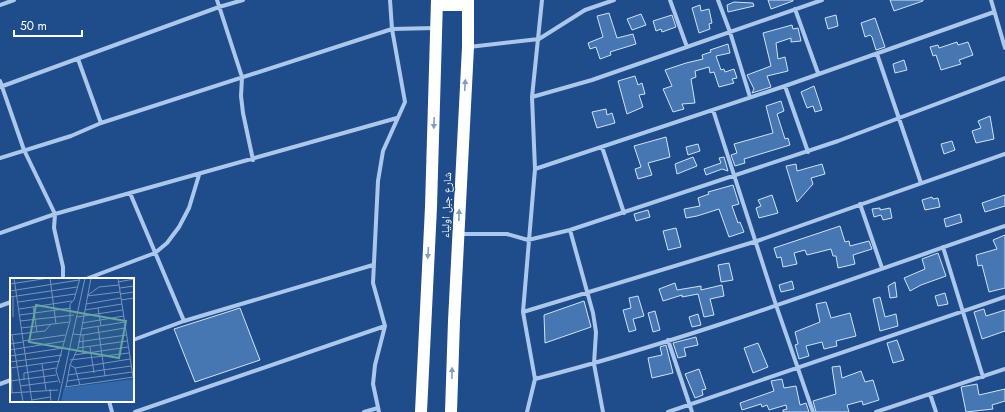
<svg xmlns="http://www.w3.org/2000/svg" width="1005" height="412" font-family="Jost,'Noto Naskh Arabic',sans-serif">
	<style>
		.building { fill: #4777b3; stroke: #d0e2f9 }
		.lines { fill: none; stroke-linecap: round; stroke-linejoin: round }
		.street { stroke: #abc8ec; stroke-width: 4 }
		.highway { stroke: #fff; stroke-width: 12 }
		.oneway { fill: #849dbf }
		.labels { text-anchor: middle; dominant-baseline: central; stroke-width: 3; stroke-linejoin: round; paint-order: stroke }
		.street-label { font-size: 11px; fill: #fff; stroke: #1f4d8b }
		.inset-road { fill: none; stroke: #7994b9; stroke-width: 1 }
		.view { fill: #63a6a1; fill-opacity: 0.15; stroke: #63a6a1; stroke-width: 2 }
		.inset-edge { fill: none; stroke: #fff; stroke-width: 2 }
	</style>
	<rect width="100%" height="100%" fill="#1f4d8b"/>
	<!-- building -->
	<path class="building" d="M768,0H793V1L771,9Z
		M890,0H923V1L894,11Z
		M734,2L753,3L754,6L728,12L727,5Z
		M700,5L701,11L709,9L712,23L709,24L710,29L699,33L692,8Z
		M609,13L617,38L633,34L636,44L610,52L611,55L600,59L596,47L590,49L588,43L603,37L597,16Z
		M641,14L646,25L632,30L627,19Z
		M672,15L676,27L662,32L661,29L656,31L653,21Z
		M836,15L838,26L828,29L825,18Z
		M875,18L885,47L876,50L872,37L870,35L865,37L861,23Z
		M792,25L793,29L798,28L801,41L791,42V38L776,43L778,59L785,57L788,71L767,76L771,87L752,93L754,89L747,75L771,66L763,33Z
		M957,42L958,45L968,42L973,55L959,60L961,64L941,70L936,55L933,56L930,47L938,45L939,48Z
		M728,44L730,53L716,56L721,70L724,69L725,72L734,69L737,78L732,79L734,83L719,87L714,72L710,73L709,67L695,71L696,77L691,79L695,103L682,104L684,109L673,112L663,89L672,86L665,70L686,63L703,59L702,55L711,52L710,50Z
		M904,60L907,70L895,73L893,64Z
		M635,76L638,85L642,83L645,94L639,95L643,107L627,114L618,81Z
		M814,86L822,110L815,112L813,106L807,108L801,92Z
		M781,101L784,111L777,114L785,139L788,138L790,145L744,159L745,163L735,166L731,155L737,153L734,144L773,133L766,106Z
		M606,109L607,115L612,113L615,123L597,128L592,112Z
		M990,116L994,139L976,143L972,131L981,128L978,121Z
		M666,137L670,157L648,163L652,175L638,179L635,169L641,167L634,146Z
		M952,141L955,150L944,154L941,144Z
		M698,144L700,151L688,155L686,147Z
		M693,157L697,166L677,174L675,164Z
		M724,157L728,171L722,169L706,175L704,169L721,163L719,158Z
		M796,164L797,171L822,164L825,174L811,178L813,184L797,202L786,166Z
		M733,185L739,204L732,206L738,223L740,222L744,232L729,237L719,209L697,216L686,218L684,209L700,206L698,198L709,194L708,192Z
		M772,195L778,213L759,218L756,208L761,206L758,200Z
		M1005,195V206L985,212L982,203Z
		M932,197L933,199L938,198L940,207L925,210L922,200Z
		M880,208V210L890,208L892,218L883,220L881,215L874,217L872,209Z
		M648,210L650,217L636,221L634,214Z
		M960,214L962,222L946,227L944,219Z
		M840,226L845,242L849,241L850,246L869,241L872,249L853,255L855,264L838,268L836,256H833L831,249L807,255L805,250L794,253L797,264L783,267L781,257L777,258L774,248Z
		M676,228L681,247L668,250L663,231Z
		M1005,235V288L989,292L982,265L978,266L976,255L997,249L993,240Z
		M938,253L946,276L921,285L910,291L904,278L925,269L922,259Z
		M729,263L733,280L721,282L718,265Z
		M792,281L794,289L781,292L779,285Z
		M895,282L897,297L890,298L888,286Z
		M675,283L677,290L701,286V290L722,285L724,296L710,299L714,315L704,317L698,294L682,297V295L663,301L659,289Z
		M945,293L948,304L938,306L935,296Z
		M638,296L644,316L633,319L636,330L629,332L623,310L631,308L629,298Z
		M880,297L885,317L896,314L898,326L880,331L873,299Z
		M584,301L591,327L545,343L544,315Z
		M826,302L831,318L850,313L856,336L836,341L837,346L824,349L822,342L806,346L809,356L799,359L795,345L798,344L795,332L820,322L816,304Z
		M240,308L260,360L195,382L174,329Z
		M984,309L986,316L1005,310V331L982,339L974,312Z
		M655,311L660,330L653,332L648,313Z
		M698,314L701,325L692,327L689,317Z
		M696,337L698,345L684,348L686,356L678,358L673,343Z
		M897,340L904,360L893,363L887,343Z
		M758,343L768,367L753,373L744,348Z
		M666,345L673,373L652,378L648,358L662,355L660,347Z
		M840,366L842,378L861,371L865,382L873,380L879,400L863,405L862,401L847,405L849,412H816L813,401L836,394L832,367Z
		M699,369L706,389L702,390L703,395L695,398L685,374Z
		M782,379L784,388L796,386L800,405L806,403L809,412H783V410L787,409L786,405L769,410L767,405L762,407L761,404L742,410L740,403L774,391L771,381Z
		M977,384L979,395L1005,389V401L992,405L993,409L966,412L961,387Z"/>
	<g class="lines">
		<!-- street -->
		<path class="street" d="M217,0L242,77L241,96L243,113L253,160
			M670,0L687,47
			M718,0L730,32L750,97
			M991,0L1005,48
			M0,5L14,0
			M795,9L818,73
			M469,47L539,39L585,10L614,0
			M877,54L921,183
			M78,59L101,123
			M0,81L24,150L55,214L54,228L63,267V279
			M785,86L808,152
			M0,87L219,7L243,0
			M532,97L592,80L822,0
			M713,110L776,305L813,412
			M602,147L624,213
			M0,158L71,136L101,123L392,29L435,28
			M535,169L785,86L994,12
			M130,193L184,321
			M860,204L882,268
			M570,230L593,313L596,332L594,364L603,412
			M0,233L55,214L397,118
			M459,234H507L528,240L570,230L838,141L1005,78
			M943,247L983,377
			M86,279L155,253L167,243L179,227L189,208L199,175
			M0,306L11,302
			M523,312L757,241L1005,154
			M133,340L184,321L373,265
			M668,340L692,412
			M535,379C695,338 850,279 1005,226
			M0,384L11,380
			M930,394L936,412
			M109,401L112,412
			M135,412L385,326
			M364,412L378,408
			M379,412L373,384L375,365L385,326L373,283L378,181L383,151L405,102L392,29L390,0
			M527,412L535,379L523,312L535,169L532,97L542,0
			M668,412L1005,297
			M876,412L1005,369"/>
		<!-- highway -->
		<path class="highway" d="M437,5H468
			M421,412L431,207L437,0
			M451,412L454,321L468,47V0"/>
	</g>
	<!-- one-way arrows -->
	<defs><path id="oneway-solid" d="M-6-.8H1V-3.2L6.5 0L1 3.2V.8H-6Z"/></defs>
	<g class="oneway">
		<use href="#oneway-solid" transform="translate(465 85) rotate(-87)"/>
		<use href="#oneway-solid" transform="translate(434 123) rotate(92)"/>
		<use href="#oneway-solid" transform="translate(459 215) rotate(-88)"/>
		<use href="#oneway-solid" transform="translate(428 253) rotate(94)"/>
		<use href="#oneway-solid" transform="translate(452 373) rotate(-89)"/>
	</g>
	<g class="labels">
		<!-- street labels -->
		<g class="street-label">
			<text transform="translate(446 205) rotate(-88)">شارع جبل اولياء</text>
		</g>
	</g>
	<!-- overview -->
	<g transform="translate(10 278)">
		<rect width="124" height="124" fill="#1f4d8b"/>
		<path d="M124,101V124H51L54,110Z" fill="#3267a9"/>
		<path class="inset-road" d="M4,0L22,124M40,0L46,46M108,0L123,99M108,4L124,1M0,6L39,0M110,10L124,8M0,13L69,2M110,16L124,14M78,17L89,9L109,7M77,18L110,14M0,19L67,9M3,19V39M111,22L124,20M8,24L65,16M76,26L111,20M23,28L27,54M88,30L91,48M9,31L62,23M75,32L112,26M10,37L61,30M67,39L113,32M10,43L64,37M72,45L114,38M88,49L95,98M11,50L59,44M71,51L115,44M63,56L73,57L115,50M0,57L35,53L41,46M2,57L13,124M73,57V76M13,63L55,57M68,64L116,57M0,66L13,64M80,69L84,95M68,70L117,63M0,72L55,63M64,77L118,69M0,78L53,70M60,82L119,75M0,84L52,77M32,86L36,112M60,87L65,90L120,81M0,90L50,83M1,90L2,115M65,90L70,107M58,97L121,88M14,102V95L46,90M0,103L46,97M57,103L122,94M50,105L46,93L60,43V26L64,22L70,0M10,108L48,103M55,109L124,99M56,109L60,87L68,70L81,0M40,111L41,124M0,115L48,112M22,122L40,119M48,124L75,0"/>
		<path class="view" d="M26,27L116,43L109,80L19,64Z"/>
		<rect width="124" height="124" class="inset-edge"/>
	</g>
	<!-- scale -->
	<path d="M14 30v6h68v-6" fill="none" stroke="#ffffff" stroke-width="2"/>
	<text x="20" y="30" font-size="12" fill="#ffffff" stroke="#1f4d8b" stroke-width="3" paint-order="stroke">50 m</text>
</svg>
